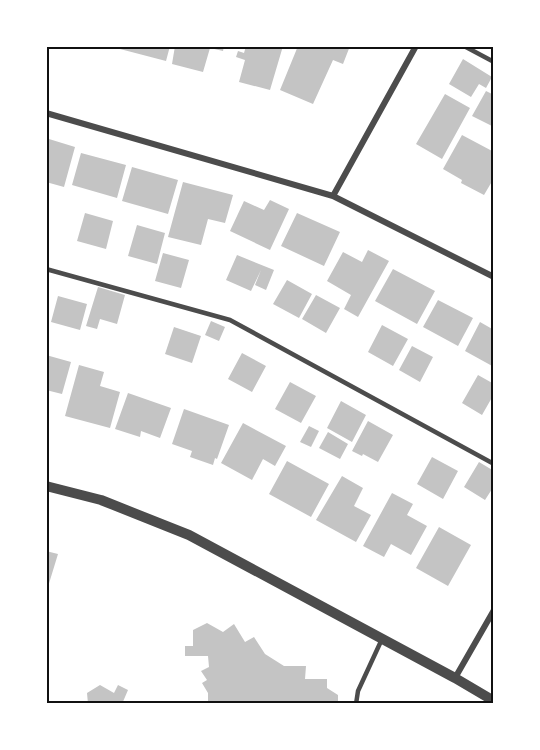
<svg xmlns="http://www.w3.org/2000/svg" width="540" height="750" font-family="Karla,sans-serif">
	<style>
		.building { fill: #c4c4c4 }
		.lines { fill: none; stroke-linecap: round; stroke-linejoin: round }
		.service { stroke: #4c4c4c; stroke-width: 4.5 }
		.minor { stroke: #4c4c4c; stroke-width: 6 }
		.tertiary { stroke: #4c4c4c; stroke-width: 10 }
		.neatline { fill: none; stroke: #111; stroke-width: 2 }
	</style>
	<rect width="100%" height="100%" fill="#fff"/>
	<!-- building -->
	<path class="building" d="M121,46H170L166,61L120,49Z
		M175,46H224L223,51L210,48L203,72L172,64Z
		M246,46H283L270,90L239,82L245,60L236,57L238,51L244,53Z
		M298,46H350L343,64L333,60L313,104L280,90Z
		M463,59L492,77L486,88L479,84L471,97L449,84Z
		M486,91L494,95V127L472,116Z
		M445,94L470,108L442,159L416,144Z
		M462,135L494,152V178L484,195L461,183L462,180L443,169Z
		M49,139L75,147L64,187L46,182V142L48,143Z
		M81,153L126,165L117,198L72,185Z
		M132,167L178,180L168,214L122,201Z
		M183,182L233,195L225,223L208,219L201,245L168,237Z
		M270,200L289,209L270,250L230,231L244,201L264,210Z
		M85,213L113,221L106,249L77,241Z
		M297,213L340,232L324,266L281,246Z
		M137,225L165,233L157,264L128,256Z
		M368,250L389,261L358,317L344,309L351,295L327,281L343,252L362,262Z
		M163,253L189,260L181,288L155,281Z
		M237,255L274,270L266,290L255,285L261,270L251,291L226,280Z
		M393,269L435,291L417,324L375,301Z
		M287,280L312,294L299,318L273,304Z
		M98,287L125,295L117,324L100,319L97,329L86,326Z
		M316,295L340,308L326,333L302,319Z
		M58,296L87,304L80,330L51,322Z
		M438,300L473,318L458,346L423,327Z
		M211,321L225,327L219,341L205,335Z
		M480,322L494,330V367L465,351Z
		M382,325L408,339L393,366L368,352Z
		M174,327L201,336L192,363L165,354Z
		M412,346L433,357L420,382L399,370Z
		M242,353L266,366L252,392L228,379Z
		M46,355L71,362L62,394L46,390Z
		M79,365L104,372L100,386L120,392L110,428L65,416Z
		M478,375L494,384V394L482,415L462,403Z
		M290,382L316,396L301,423L275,409Z
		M128,393L171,408L160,438L141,431L140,437L115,429Z
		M341,401L366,415L352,442L327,428Z
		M184,409L229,425L217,459L215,458L213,465L190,457L192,451L172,444Z
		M368,421L393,435L378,462L363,454L362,456L352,451Z
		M243,423L286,446L275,466L263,459L252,480L221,463Z
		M309,426L319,431L311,447L300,442Z
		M328,432L348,444L340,459L319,448Z
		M432,457L458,471L443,499L417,484Z
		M287,461L329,484L311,517L269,494Z
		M479,462L494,471V486L485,500L464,487Z
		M342,476L363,488L354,506L371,515L356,542L316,520Z
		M392,493L413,504L407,515L427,526L411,555L391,544L384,557L363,546Z
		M439,527L471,545L448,586L416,568Z
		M46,551L58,554L47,590H46Z
		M207,623L223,632L234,624L245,642L254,637L265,654L284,666H306L305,679H327V688L338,695V704H208V693L202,683L207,680L201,671L209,667L208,656H185V646H193V630Z
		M100,685L114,693L118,685L128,690L122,704H88L87,693Z"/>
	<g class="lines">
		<!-- service -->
		<path class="service" d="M464,46L494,62
			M46,269L230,320L494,464
			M356,704L358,691L382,639"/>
		<!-- minor -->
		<path class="minor" d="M46,113L333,196L494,277
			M333,196L416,46
			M455,678L494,610"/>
		<!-- tertiary -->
		<path class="tertiary" d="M46,486L101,500L189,535L455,678L494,701"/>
	</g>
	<!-- border -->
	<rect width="540" height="750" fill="none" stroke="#ffffff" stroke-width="96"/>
	<rect x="48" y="48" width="444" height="654" class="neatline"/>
</svg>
